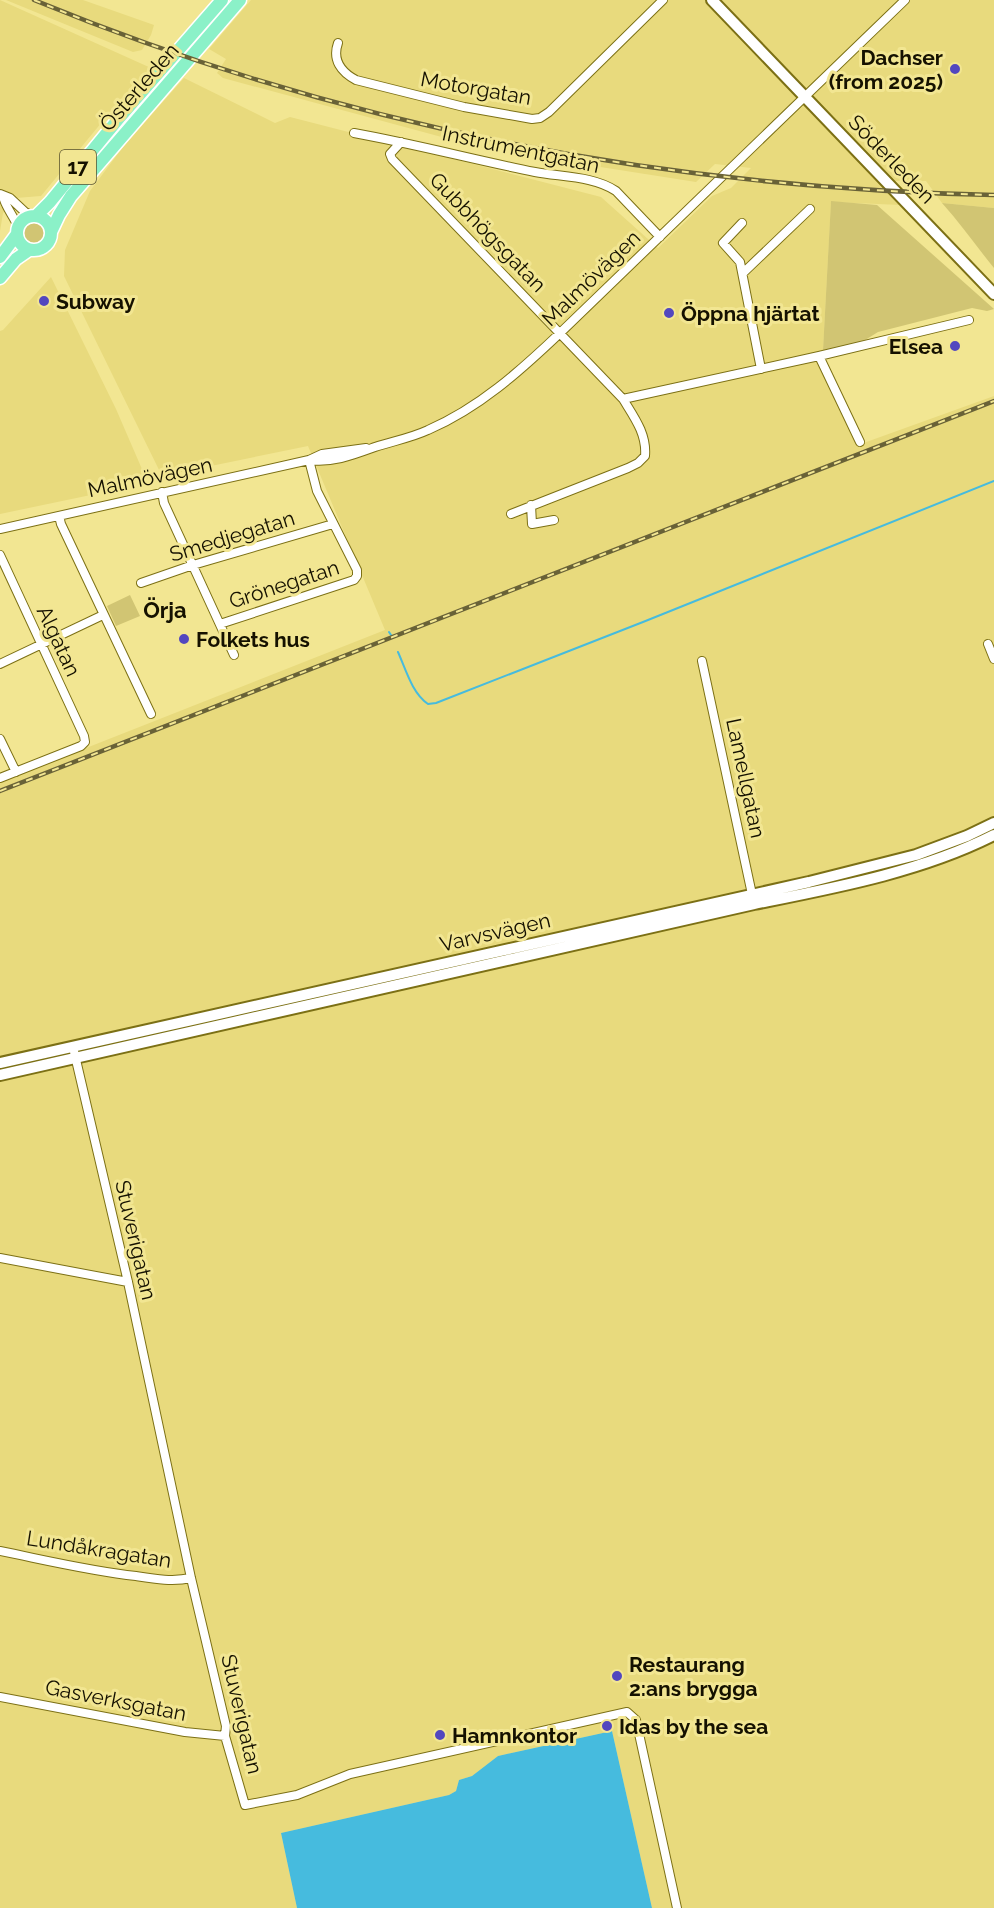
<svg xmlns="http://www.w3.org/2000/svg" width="994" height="1908" font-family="Raleway,sans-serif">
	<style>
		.built { fill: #e8da7d }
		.green { fill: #d1c573 }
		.water { fill: #46bbde }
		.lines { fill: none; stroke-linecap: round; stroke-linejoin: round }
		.stream { stroke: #46bbde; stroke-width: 2 }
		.street-casing { stroke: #7c7015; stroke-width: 10 }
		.secondary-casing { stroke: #7c7015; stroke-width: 14 }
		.primary-casing { stroke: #fff; stroke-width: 15 }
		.street { stroke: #fff; stroke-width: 8 }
		.secondary { stroke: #fff; stroke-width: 10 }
		.primary { stroke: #8bf1c8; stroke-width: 12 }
		.rail-casing { stroke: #696237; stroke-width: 4.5 }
		.rail { stroke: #f2e692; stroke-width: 2; stroke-dasharray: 7; stroke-linecap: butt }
		.poi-dot { fill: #5247bf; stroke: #f2e692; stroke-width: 2 }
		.labels { text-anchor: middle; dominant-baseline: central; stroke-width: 6; stroke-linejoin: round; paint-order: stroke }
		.shield { fill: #f2e692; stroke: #57512c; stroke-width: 1.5 }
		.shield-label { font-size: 20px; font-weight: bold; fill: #151100 }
		.poi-label { font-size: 21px; font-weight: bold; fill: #151100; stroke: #f2e692; text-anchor: start }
		.street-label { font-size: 21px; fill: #151100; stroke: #f2e692 }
		.neighbourhood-label { font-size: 22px; font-weight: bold; fill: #151100; stroke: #f2e692 }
	</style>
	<rect width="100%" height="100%" fill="#f2e692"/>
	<!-- built -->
	<path class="built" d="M0,0L151,68L102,122L41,196L16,198L3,213L0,231Z
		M6,0H83L154,25L151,35L142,50L133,52Z
		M251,0H994V208L942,203L926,181H877L901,205L831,202L823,350L818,363L858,445L994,396V1908H652L612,1731L498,1756L472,1776L459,1780L456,1791L449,1795L281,1833L297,1908H0V782L385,630L308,446L162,476L64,276L65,250L90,191L123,147L184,78L275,123L290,117L601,197L658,248L712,196L731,188L751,168L715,164L696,182L486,149L223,78L217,73L226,59L209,49Z
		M51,277L116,409L148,483L0,514V331L3,330Z"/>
	<!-- green -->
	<path class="green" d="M831,201L877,205L994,309L987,311L972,308L878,332L862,342L823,350Z
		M942,203L994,208V268C976,246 961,224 942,203Z
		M23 233a11 11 0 1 1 22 0a11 11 0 1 1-22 0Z
		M130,595L140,616L116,626L107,606Z"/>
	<!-- water -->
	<path class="water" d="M612,1731L652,1908H297L281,1833L449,1795L456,1791L459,1780L472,1776L498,1756Z"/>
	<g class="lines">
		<!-- stream -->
		<path class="stream" d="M389,632L391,635
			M398,652C406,670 412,693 428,704L436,703L643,622L994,481"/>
		<defs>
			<path id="street" d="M338,43C332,60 341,72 356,80L464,107L532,119L540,118L549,112L663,0
				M354,133C415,144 475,160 535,172C561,177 594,176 616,191L660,237
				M401,142L390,154L392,159L623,399L819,356L969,320
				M0,194L10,198L25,212L33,216
				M3,196C5,207 14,216 18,227
				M742,223L723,243L740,262L761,369
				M743,273L810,209
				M819,356L860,442
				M309,460C333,463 353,455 375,447C393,441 411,438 428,430C479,408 520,371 560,333L905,0
				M162,492L164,503L234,655
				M531,505L532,524L554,520
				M511,514L628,468L638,463L645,456C647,434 634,417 623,399
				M59,516L61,524L151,714
				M0,529L309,460L322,454L366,448
				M0,555L84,736L85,742L81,746L0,778
				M141,583L193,565L333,524
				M220,624L354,580L357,576V570L317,491L309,460
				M988,644L994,659
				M702,661L753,899
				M0,664L103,615
				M0,739L16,772
				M73,1047L128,1282L191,1578L226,1726L225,1736L245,1805L297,1795L350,1774L627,1712L636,1720L677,1908
				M0,1258L128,1282
				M0,1551C45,1560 90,1571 136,1576C155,1579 173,1582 191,1578
				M0,1697L185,1732L225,1736"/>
			<path id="secondary" d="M712,0L994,294
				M0,1063L809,882L916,855L967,836L994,823
				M0,1075L754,904C834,888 921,872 994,835"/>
			<path id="primary" d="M17 233a17 17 0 1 1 34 0a17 17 0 1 1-34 0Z
				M36,216L50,202L120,117L222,0
				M51,232L59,215L71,196L240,0
				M0,257L17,234
				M0,278L16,259L29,250"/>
		</defs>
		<!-- street casing -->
		<use href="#street" class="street-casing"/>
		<!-- secondary casing -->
		<use href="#secondary" class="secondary-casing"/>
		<!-- primary casing -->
		<use href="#primary" class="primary-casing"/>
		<!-- street -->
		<use href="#street" class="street"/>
		<!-- secondary -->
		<use href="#secondary" class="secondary"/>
		<!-- primary -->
		<use href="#primary" class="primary"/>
		<defs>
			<path id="rail" d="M34,0C340,126 664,188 994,195
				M0,791L994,401"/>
		</defs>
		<!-- rail casing -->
		<use href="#rail" class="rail-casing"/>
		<!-- rail -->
		<use href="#rail" class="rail"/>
	</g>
	<!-- markers -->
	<g class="poi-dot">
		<circle cx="955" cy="69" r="6"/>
		<circle cx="44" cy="301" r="6"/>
		<circle cx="669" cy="313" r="6"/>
		<circle cx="955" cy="346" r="6"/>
		<circle cx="184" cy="639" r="6"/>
		<circle cx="617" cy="1676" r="6"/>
		<circle cx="607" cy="1726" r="6"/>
		<circle cx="440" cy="1735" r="6"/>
	</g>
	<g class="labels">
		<!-- shield labels -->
		<rect class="shield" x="60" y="150" width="36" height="34" rx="4.5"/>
		<g class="shield-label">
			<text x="78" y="167">17</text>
		</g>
		<!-- poi labels -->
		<g class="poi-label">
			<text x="943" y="57" text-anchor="end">Dachser<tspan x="943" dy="24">(from 2025)</tspan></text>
			<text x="56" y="301">Subway</text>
			<text x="681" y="313">Öppna hjärtat</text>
			<text x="943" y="346" text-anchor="end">Elsea</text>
			<text x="196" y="639">Folkets hus</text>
			<text x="629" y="1664">Restaurang<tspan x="629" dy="24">2:ans brygga</tspan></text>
			<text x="619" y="1726">Idas by the sea</text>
			<text x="452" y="1735">Hamnkontor</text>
		</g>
		<!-- street labels -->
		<g class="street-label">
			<text transform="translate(139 87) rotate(-49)">Österleden</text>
			<text transform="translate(476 88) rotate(10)">Motorgatan</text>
			<text transform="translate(521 149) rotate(12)">Instrumentgatan</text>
			<text transform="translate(892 159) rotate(46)">Söderleden</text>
			<text transform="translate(488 232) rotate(46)">Gubbhögsgatan</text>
			<text transform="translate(591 278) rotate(-44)">Malmövägen</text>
			<text transform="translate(150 477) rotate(-12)">Malmövägen</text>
			<text transform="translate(232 536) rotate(-17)">Smedjegatan</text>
			<text transform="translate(284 584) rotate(-18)">Grönegatan</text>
			<text transform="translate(59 641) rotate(65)">Algatan</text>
			<text transform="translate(746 778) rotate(78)">Lamellgatan</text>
			<text transform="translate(495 932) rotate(-13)">Varvsvägen</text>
			<text transform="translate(136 1240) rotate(77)">Stuverigatan</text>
			<text transform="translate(99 1549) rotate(9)">Lundåkragatan</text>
			<text transform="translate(116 1700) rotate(11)">Gasverksgatan</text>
			<text transform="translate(242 1714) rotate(77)">Stuverigatan</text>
		</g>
		<!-- neighbourhood labels -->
		<g class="neighbourhood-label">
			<text x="165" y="610">Örja</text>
		</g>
	</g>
</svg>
